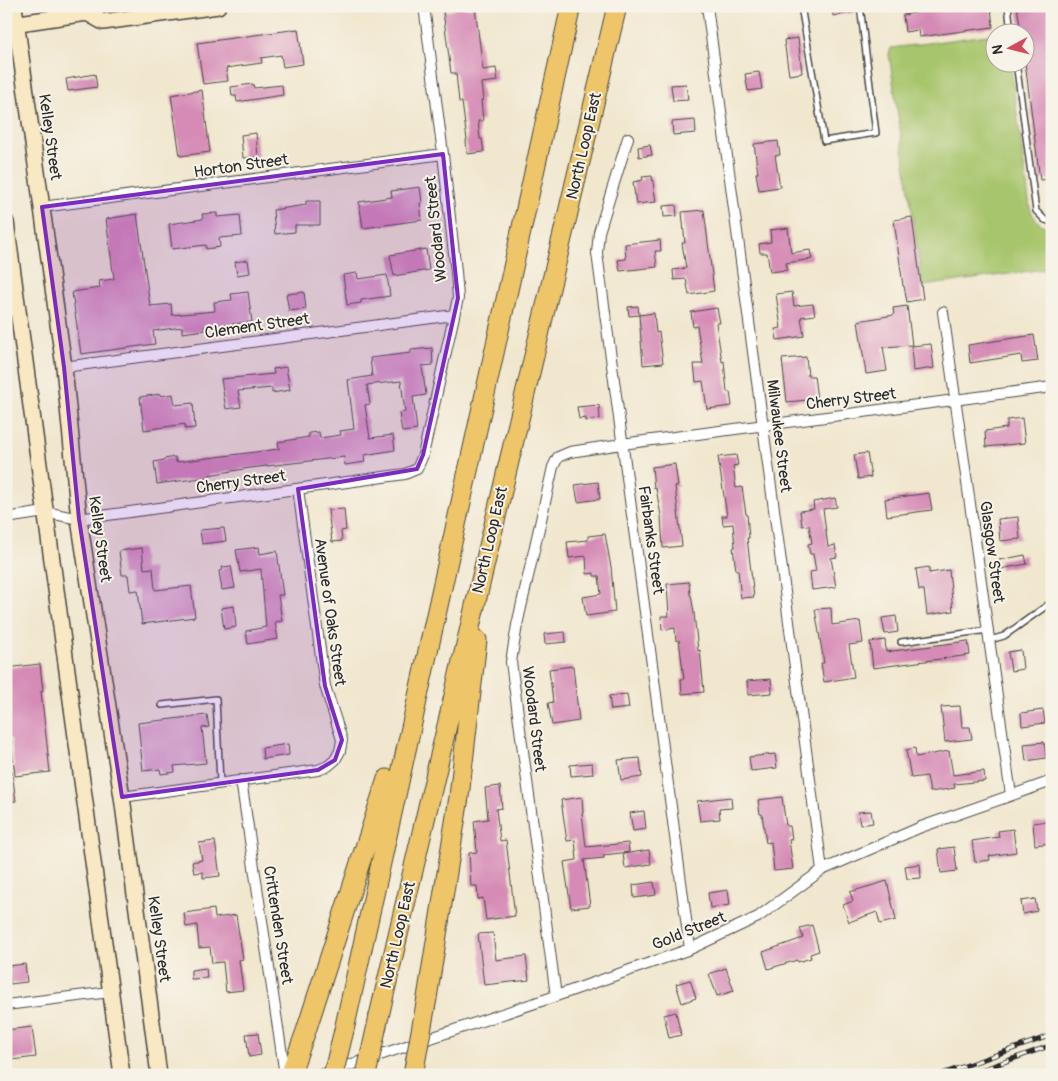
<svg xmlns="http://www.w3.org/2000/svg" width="1058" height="1081" font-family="Pangolin,sans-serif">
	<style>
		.green { fill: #a7c56c; stroke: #69784c }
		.building { fill: #d68bb6 }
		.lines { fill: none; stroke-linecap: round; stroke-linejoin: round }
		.lane-casing { stroke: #494744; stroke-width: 8 }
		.street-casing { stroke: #494744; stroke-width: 12 }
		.secondary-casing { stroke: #494744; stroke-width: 18 }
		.highway-casing { stroke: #494744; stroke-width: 21 }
		.lane { stroke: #fff; stroke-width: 5 }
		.street { stroke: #fff; stroke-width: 10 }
		.secondary { stroke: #f8e8c3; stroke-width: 15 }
		.highway { stroke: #eec569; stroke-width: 19 }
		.rail-casing { stroke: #2b2b2b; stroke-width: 5 }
		.rail { stroke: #f7f3e8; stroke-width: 3; stroke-dasharray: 9; stroke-linecap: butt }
		.highway-bridge-casing { stroke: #494744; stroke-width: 21; stroke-linecap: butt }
		.highway-bridge { stroke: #eec569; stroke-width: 19 }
		.marked { fill: #7b2cbf; fill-opacity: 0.2; stroke: #7b2cbf; stroke-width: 4; stroke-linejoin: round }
		.labels { text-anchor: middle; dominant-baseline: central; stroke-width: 4; stroke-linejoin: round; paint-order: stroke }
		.street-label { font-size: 16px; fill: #2b2b2b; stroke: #f7f3e8 }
	</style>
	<rect width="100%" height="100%" fill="#f7f3e8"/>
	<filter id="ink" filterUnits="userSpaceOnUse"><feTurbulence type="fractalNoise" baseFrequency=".02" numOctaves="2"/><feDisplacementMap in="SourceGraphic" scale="10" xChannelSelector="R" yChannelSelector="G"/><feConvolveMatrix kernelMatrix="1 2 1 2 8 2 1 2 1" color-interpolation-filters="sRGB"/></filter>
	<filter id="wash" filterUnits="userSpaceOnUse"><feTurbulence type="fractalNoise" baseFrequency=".0096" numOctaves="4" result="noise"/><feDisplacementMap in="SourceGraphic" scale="20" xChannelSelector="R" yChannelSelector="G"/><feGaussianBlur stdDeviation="1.12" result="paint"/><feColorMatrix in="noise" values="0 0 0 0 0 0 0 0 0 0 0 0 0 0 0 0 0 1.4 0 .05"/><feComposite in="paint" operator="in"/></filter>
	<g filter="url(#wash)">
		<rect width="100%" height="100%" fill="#f1e7cf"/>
		<!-- green -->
		<path class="green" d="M995,34L996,62L1010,63L1030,208C1034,219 1039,226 1052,228V268L923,286L889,54L891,48Z"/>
		<g id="blocks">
			<!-- building -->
			<path class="building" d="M454,6H464V8L475,7L483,70L496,68L498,81L481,83L483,100H481L483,121H478L480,139H482L484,152L467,154L466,140H467L462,102H459L456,73H451L443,11L454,10Z
				M832,6H856V12L833,16Z
				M914,6H989V8H991L993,27L919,37L918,30L905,32L903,15L915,13Z
				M1017,6H1052V179L1040,180L1025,62L1026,32H1021Z
				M298,29L303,64L283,67L281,55L261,58L262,63L226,68L228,81L203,84L197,43Z
				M798,38L802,73L789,75L784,40Z
				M759,72L762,89L748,91L745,74Z
				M95,74L97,87L68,91L66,79Z
				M253,84L254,88L282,85L283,95L237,102L236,96H232L231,87Z
				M686,84L688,100L673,101L671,85Z
				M202,90L210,152L180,156L171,95Z
				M695,120L696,133L673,135L672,122Z
				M256,133L258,157L243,158L241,135Z
				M778,141L780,155H775L780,187L759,190L756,173H758L754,144Z
				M650,145L652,155L639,157L638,147Z
				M652,176L656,202L636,204L633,182L643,180L642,177Z
				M420,187L422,203H420L422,220L363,228L359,202L392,197L391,191Z
				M306,201H320V225H295V232L275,234L273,210L306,205Z
				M676,205L677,216L664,217L663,206Z
				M704,210L714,291L689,295L686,279L674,280L673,270L686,268L682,243H685L682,212Z
				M217,213V217L240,215L242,236L219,238L220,247L206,249V245L172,249L169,224L203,219L202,214Z
				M137,214L150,306L171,304L172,315L215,311L214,302L232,300L231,294L248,292L252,322L204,327L205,330L182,333V327L153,331L155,344L81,354L72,292L100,288L99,281L114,279L106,219Z
				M912,217L923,299L907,302L904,286H903L894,220Z
				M788,228L791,253L810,250L812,259L786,263L787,270L770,272L767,253H760L759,244L771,242L770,230Z
				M660,240L661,251H655L657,267L620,271L618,260L626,259L625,244Z
				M426,249L429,270L394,276L390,255Z
				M248,260L250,273L237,275L235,262Z
				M357,273L358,279L387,275L390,296L361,300V303L347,305L343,275Z
				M304,292L306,309L289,311L286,294Z
				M792,292L794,306L813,304L815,315L801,317L804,336L777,340L775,329L781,328L776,294Z
				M638,306L639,315L629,316L628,307Z
				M907,306L912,345L883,347L887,371L866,374L858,321L894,315L893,308Z
				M717,308L720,323H716L722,362L724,361L727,392H730L732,406L707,409L703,381L696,382L694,364H703L697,326L693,327L691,312Z
				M654,313L656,333L659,332L663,363L643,365L639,315Z
				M1034,335L1038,361L1022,363L1021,355L970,363L968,345Z
				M931,344L934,368L913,371L911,346Z
				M432,348L433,365L422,366L426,395L413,397L417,430L402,432L399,413L405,412L401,381L367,385L370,404L365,405L370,438L393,435L395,450L364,455L365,462L345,465L344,457L250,468L209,475V477L157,484L154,462L164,460V459L175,457L176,462L279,449L278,442L309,437V433L319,432L320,438L341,435L340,431L354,429L348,380L372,376L370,358L411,353V350Z
				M806,357L808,376H814L817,399L787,402L782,359Z
				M286,367L290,390L272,393V388L238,391L241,407L226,409L221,379L274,374L273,369Z
				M160,394L161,396L173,394L175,405L193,403L195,428L185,429V424L144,430L140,397Z
				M599,405L600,419L586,421V418L579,419L577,407Z
				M1022,418L1025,443L986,447L985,431L1007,428V420Z
				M867,453L871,477L858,479L854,455Z
				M736,455L738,465L733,466L736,488L742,487L746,514H747L749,538H747L754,597L741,598L738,570H736L733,548L735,547L733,524L723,525L722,516H727L718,457Z
				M675,464L678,486H675L682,546L663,548L661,516L656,488H654L652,467Z
				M598,482L600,499L578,502L575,485Z
				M929,493L932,510L887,516L885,499Z
				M835,498L837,507L823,509L828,547L835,545L837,557L831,558L836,587L812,590L810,572L816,571L813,554H810L808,544L812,543L809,525L802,526L800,511L814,509L813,502Z
				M344,509L346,530L341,531L342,541L332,542L328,510Z
				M1018,517L1020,539L1000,541L998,519Z
				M224,528L226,541L202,544L200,530Z
				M605,534L611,567L615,612L586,616L583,597L601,594L599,576H594V573L587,574L586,556L569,558L567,542L588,540V536Z
				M259,547L260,554L277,551L283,595H278L282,621L275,622L278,639L248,644L246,631L266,627L261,569L240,572L236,550Z
				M142,548L144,569L153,568L155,590L191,586L195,617L142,624L138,590L130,591L128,575H122L119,551Z
				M1025,555L1027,564L1000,569L999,560Z
				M231,566L235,588L222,590L219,571L223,570L222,567Z
				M929,567V573L949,570L953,611L927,615L924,590H919L916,569Z
				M689,582L690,595H691L694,613L698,651L700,650L704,692L682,694L681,679H684L679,640L676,641L675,628L662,630L661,616H669L667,584Z
				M234,606L236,627L224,629L221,608Z
				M831,608L832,625L860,621L863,643L849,645L854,677L824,682L821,663H824L815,609Z
				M896,616L898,632L885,634L882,618Z
				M565,632L566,642L545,644L544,634Z
				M885,640L886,652L968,641L970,655L873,668L870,642Z
				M1021,650L1023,669L1011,671L1008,652Z
				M40,664L43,691H41L50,772L15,776L11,739H6V668Z
				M573,666L579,721L552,725L548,703L553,702L549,669Z
				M771,679L772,693L748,695L747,681Z
				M627,694L629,708L611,710L609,696Z
				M960,706L962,727H970L972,739L945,742L941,707Z
				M1043,710L1045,723L1022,726L1021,713Z
				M207,715L209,727L202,728L206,763L174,766L175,772L161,774L160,769L143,771L138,723Z
				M1044,742L1046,758L1026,761L1024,744Z
				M288,744L289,755L263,759L262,748Z
				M915,748L916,757L949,751L953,775L984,771L985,781L954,784L955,788L930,792L927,776L911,778L906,750Z
				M775,754L777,768L751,771L749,757Z
				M640,758L642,777L621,780L618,760Z
				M592,763L593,774L571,776L570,765Z
				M6,772H12L16,801L6,802Z
				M500,786L502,808L496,809L500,841L506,840L515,916L486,920L483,898L478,899L477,886H471L469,853L477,852L474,821L488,819L485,788Z
				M582,797L583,813H582L586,847L628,843L629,852L604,855V858L584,860L590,906L571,908L564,862L577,860L575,840L567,841L561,800Z
				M731,797L732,808L719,809L720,819L700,821L697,801Z
				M782,797L786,826H790L792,839L789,840L793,869L774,871L771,842L766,843L762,814H760L758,800Z
				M644,811L646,829L633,831L630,813Z
				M871,811L873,823L860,825L858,812Z
				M1048,821L1051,843L1035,845L1033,823Z
				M1013,829L1016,852L989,856L990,860L975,862L972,841L999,837L998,831Z
				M215,841L220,876L203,878V872L194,873L192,862L202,860L199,843Z
				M954,847L957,871L941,873L938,849Z
				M649,850L651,864L625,868L623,854Z
				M920,864L921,878L907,879L905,866Z
				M887,881L896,920L880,924L877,912L849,922L843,905L853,901L850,892Z
				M654,882L656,895L634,898L633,885Z
				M728,890L730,905L710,908L708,893Z
				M1035,899L1037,911L1023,914L1021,901Z
				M214,909L215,918L236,915L243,959L239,960L243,990L226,992L223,962L212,963L210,947L199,948L197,925L186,927L184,913Z
				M812,925L819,951L810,954L811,958L798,962L797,960L768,969L763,952L803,938L800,928Z
				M493,933L496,960L526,956L529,980L484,985L478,934Z
				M25,964L27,982L10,984L8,966Z
				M206,968L207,978L191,979V970Z
				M726,968L734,991L717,996L709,974Z
				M690,980L696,998L682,1003L676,984Z
				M676,1012L681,1035L669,1038L664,1015Z
				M32,1027L36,1057L12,1060L10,1043L6,1044V1030Z
				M258,1033L261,1055L249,1057L246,1034Z"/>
		</g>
	</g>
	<g filter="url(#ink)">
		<use href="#blocks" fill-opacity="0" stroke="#494744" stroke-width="1"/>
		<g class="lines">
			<defs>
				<path id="lane" d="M801,6L824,141L876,133L860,6
					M1008,6L1011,32
					M1016,62L1036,211L1045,220L1052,222
					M990,640L1004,636L1052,602
					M901,642L988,630
					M162,705L216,699L220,783"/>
				<path id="street" d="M707,6L822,870
					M628,138L599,232L597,253L690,949
					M42,207L443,154
					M943,312L1011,795
					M64,367L454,315
					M6,518L45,512L79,519L405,474L417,469L423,455L458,298L456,272L443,154L424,6
					M241,780L285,1075
					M122,797L318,770L328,766L335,760L340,751L342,740L325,686L298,489
					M556,996L511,662L517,625L553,467L558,457L570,452L622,444L1052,387
					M6,1005L110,992
					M320,1075L556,996L690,949L758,917L822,870L921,827L1052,781"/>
				<path id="secondary" d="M14,6L64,367L79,519L122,797L159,1075
					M87,13L103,22L218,6
					M6,25L87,13L98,6
					M6,222L122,1075"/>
				<path id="highway" d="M427,998L459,797L477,640
					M379,1016L489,546L617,6
					M344,1030L571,6
					M290,1075L306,1031L387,779"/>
			</defs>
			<!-- lane casing -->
			<use href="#lane" class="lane-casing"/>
			<!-- street casing -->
			<use href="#street" class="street-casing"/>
			<!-- secondary casing -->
			<use href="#secondary" class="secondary-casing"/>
			<!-- highway casing -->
			<use href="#highway" class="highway-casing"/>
			<!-- lane -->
			<use href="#lane" class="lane"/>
			<!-- street -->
			<use href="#street" class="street"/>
			<!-- secondary -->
			<use href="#secondary" class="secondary"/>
			<!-- highway -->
			<use href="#highway" class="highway"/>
			<defs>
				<path id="rail" d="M939,1075L1052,1035
					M967,1075L1052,1045"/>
			</defs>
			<!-- rail casing -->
			<use href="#rail" class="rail-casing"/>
			<!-- rail -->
			<use href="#rail" class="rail"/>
			<defs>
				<path id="highway-bridge" d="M333,1075L344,1030
					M366,1075L379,1016
					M413,1075L427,998"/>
			</defs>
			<!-- highway-bridge casing -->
			<use href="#highway-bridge" class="highway-bridge-casing"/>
			<!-- highway-bridge -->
			<use href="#highway-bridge" class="highway-bridge"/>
		</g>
	</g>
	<!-- marked area -->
	<path class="marked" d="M443,154L458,298L423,455L417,469L298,489L325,686L342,740L335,760L318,770L122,797L79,519L64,367L42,207Z"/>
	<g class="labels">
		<!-- street labels -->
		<g class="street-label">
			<text transform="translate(50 137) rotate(82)">Kelley Street</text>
			<text transform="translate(584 146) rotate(-77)">North Loop East</text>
			<text transform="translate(241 166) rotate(-8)">Horton Street</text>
			<text transform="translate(436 229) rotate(-96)">Woodard Street</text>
			<text transform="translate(257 326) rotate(-8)">Clement Street</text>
			<text transform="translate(851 399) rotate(-7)">Cherry Street</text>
			<text transform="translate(779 436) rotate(83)">Milwaukee Street</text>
			<text transform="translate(241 482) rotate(-8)">Cherry Street</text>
			<text transform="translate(100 539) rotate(82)">Kelley Street</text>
			<text transform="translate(490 540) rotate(-77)">North Loop East</text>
			<text transform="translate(651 540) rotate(82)">Fairbanks Street</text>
			<text transform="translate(992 552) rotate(82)">Glasgow Street</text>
			<text transform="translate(330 612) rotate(82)">Avenue of Oaks Street</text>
			<text transform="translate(534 719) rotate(83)">Woodard Street</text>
			<text transform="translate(278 925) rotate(81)">Crittenden Street</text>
			<text transform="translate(689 931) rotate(-22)">Gold Street</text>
			<text transform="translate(398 935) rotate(-77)">North Loop East</text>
			<text transform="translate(159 939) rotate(82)">Kelley Street</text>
		</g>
	</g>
	<!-- margin -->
	<rect width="1058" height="1081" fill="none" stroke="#f7f3e8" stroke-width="25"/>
	<!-- north arrow -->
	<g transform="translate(1010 48) rotate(263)"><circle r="24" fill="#f7f3e8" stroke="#a5a39c"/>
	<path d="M0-4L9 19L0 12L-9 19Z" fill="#d1495b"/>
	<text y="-8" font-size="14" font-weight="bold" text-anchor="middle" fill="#2b2b2b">N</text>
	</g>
</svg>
